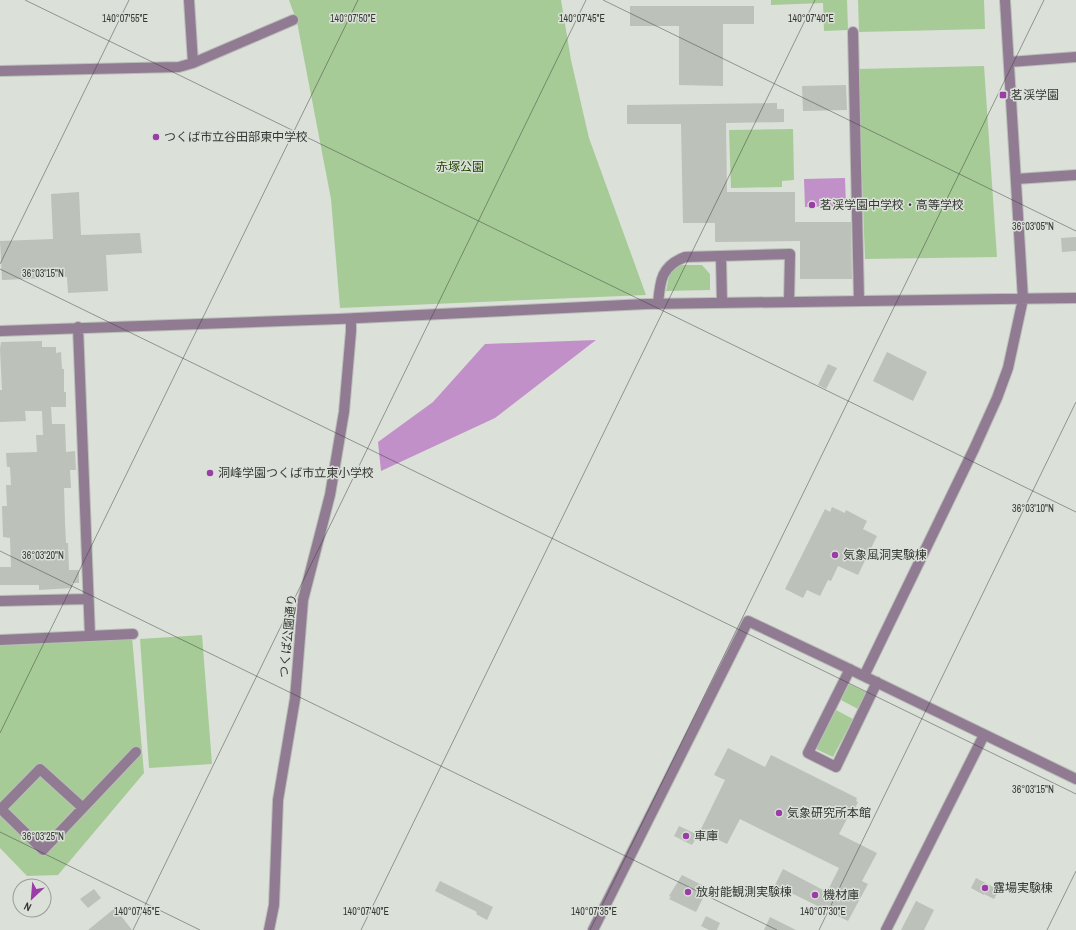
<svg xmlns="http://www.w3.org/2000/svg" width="1076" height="930" font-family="'Archivo Narrow','Noto Sans JP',sans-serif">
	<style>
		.green { fill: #a7cb97 }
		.water { fill: #c290c8 }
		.building { fill: #bcc1ba }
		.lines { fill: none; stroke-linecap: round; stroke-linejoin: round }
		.minor-casing { stroke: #babeb8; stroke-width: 12 }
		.minor { stroke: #907b93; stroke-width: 10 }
		.ticks { fill: none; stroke: #363835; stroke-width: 1; stroke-opacity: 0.45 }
		.poi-dot { fill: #9a3da6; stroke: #dbe0d9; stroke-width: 1.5 }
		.labels { text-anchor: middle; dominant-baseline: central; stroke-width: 3; stroke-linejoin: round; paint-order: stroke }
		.poi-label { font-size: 12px; fill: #363835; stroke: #dbe0d9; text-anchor: start }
		.park-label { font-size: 12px; fill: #214705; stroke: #dbe0d9 }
		.street-label { font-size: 12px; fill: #363835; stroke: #dbe0d9 }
		.ticks-label { font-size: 10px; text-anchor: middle; fill: #363835; stroke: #dbe0d9; stroke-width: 3; stroke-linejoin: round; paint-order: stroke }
	</style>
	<rect width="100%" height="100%" fill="#dbe0d9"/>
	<!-- green -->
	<path class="green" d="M289,0H561L571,60L589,138L646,295L340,308L331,199L297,22Z
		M771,0H847L848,30L824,31L823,3L771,5Z
		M858,0H984L985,29L859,32Z
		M984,66L997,257L865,259L858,69Z
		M793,129L794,180L782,181V187L731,188L729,130Z
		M677,265H702L710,274V290L666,291L670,271Z
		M202,635L212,764L149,768L140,639Z
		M132,637L144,773L58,875L27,876L0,848V643Z
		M849,684L866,692L858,709L841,700Z
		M836,710L853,719L833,757L816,749Z"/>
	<!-- water -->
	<path class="water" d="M845,178L846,206L805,207L804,179Z
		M596,340L495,418L381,471L378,442L433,402L485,344Z"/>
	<!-- building -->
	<path class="building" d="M630,6H754V24H723V86L679,85V26H630Z
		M846,85L847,110L803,111L802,86Z
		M777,103V109H784V122L726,123L727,192H795V222H851L852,279H800V241L715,242V223H683L681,124H627V105Z
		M79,192L81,235L140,233L142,253L106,255L108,291L68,293L67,277L2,280L0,241L53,239L51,194Z
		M1076,237V251L1062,252L1061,238Z
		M42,341V347H56V353L61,352L62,369H64V392H66V407H51L52,424H65L66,452L75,451L76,470H70L71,488H64L65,523L66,543H68L69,570H79V583H72V588L39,590V585H0V567H11L10,538L3,537L2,506H7L6,485H11L10,467H7L6,453L37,452L36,435H43L42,411H25L26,421L0,422V390H2L0,349L1,342Z
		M887,352L927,372L913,401L873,381Z
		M828,364L837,368L826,389L818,385Z
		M832,507L845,513L846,510L867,521L863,529L877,536L858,575L838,566L831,581L828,580L820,596L807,590L803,598L785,589L825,509L830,512Z
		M728,748L765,767L771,755L857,798L856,801L858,802L850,819L848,817L839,834L877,853L862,881L868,884L848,921L775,885L783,869L827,892L839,868L740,819L727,844L700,831L725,780L714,775Z
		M679,826L698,835L692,845L674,836Z
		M682,875L708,888L696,912L669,899L671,897L669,896Z
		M976,878L999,890L994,899L984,894V895L971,888Z
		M440,881L493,907L487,920L476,914L477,912L435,891Z
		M94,889L101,898L88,908L80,899Z
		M916,901L934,910L924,930H901Z
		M115,908L132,930H88Z
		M706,916L720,923L717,930H709L701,926Z
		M770,917L796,930H764Z"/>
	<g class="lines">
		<defs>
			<path id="minor" d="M189,0L193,63
				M853,32L859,301
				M1009,62L1076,57
				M0,71L179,67L193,63L293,20
				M1016,179L1076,175
				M721,256L722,303
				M658,304C660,281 661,266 685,257L790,254L789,302
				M78,327L90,636
				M0,331L338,319L646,304L1076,298
				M0,601L88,599
				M0,640L133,634
				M850,669L808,753L836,767L877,682
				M864,676L974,449L997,398L1008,368L1023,299L1005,0
				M0,808L43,850L136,752
				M1,809L40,769L83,808
				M269,930L274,905L278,800L295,699L303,600L330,495L344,412L351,331V323
				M593,930L748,621L845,667L1076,779
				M886,930L984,735"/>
		</defs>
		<!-- minor casing -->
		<use href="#minor" class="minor-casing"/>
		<!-- minor -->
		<use href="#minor" class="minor"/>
	</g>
	<!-- ticks -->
	<path class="ticks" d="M25,0L1076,512M603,0L1076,231M0,264L129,0M0,269L1076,794M0,551L777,930M0,733L358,0M0,832L200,930M133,930L586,0M361,930L815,0M590,930L1044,0M819,930L1076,402M1047,930L1076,871"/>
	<!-- markers -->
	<g class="poi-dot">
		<rect x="999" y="91" width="8" height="8" rx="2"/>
		<circle cx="156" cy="137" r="4"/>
		<circle cx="812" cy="205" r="4"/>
		<circle cx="210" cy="473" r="4"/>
		<circle cx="835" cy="555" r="4"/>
		<circle cx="779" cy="813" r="4"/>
		<circle cx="686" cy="836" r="4"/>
		<circle cx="985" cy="888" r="4"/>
		<circle cx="688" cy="892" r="4"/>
		<circle cx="815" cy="895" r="4"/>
	</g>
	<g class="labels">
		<!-- poi labels -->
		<g class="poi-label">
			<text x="1011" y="95">茗渓学園</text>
			<text x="164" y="137">つくば市立谷田部東中学校</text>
			<text x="820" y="205">茗渓学園中学校・高等学校</text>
			<text x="218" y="473">洞峰学園つくば市立東小学校</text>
			<text x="843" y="555">気象風洞実験棟</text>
			<text x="787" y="813">気象研究所本館</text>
			<text x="694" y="836">車庫</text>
			<text x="993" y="888">露場実験棟</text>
			<text x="696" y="892">放射能観測実験棟</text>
			<text x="823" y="895">機材庫</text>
		</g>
		<!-- park labels -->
		<g class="park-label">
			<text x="460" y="167">赤塚公園</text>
		</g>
		<!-- street labels -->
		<g class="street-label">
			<text transform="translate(288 636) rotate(-84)">つくば公園通り</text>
		</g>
	</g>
	<g class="ticks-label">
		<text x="125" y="22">140°07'55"E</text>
		<text x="353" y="22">140°07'50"E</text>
		<text x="582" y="22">140°07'45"E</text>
		<text x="811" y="22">140°07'40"E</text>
		<text x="1033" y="230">36°03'05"N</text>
		<text x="43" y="277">36°03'15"N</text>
		<text x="1033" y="512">36°03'10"N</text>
		<text x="43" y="559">36°03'20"N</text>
		<text x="1033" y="793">36°03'15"N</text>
		<text x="43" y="840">36°03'25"N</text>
		<text x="137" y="915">140°07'45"E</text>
		<text x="366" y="915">140°07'40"E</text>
		<text x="594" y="915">140°07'35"E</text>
		<text x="823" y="915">140°07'30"E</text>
	</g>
	<!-- north arrow -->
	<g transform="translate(32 898) rotate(206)"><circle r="19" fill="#dbe0d9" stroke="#999d97"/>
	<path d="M0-3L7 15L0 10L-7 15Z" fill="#9a3da6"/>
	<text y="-6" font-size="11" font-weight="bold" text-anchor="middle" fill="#363835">N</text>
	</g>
</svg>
